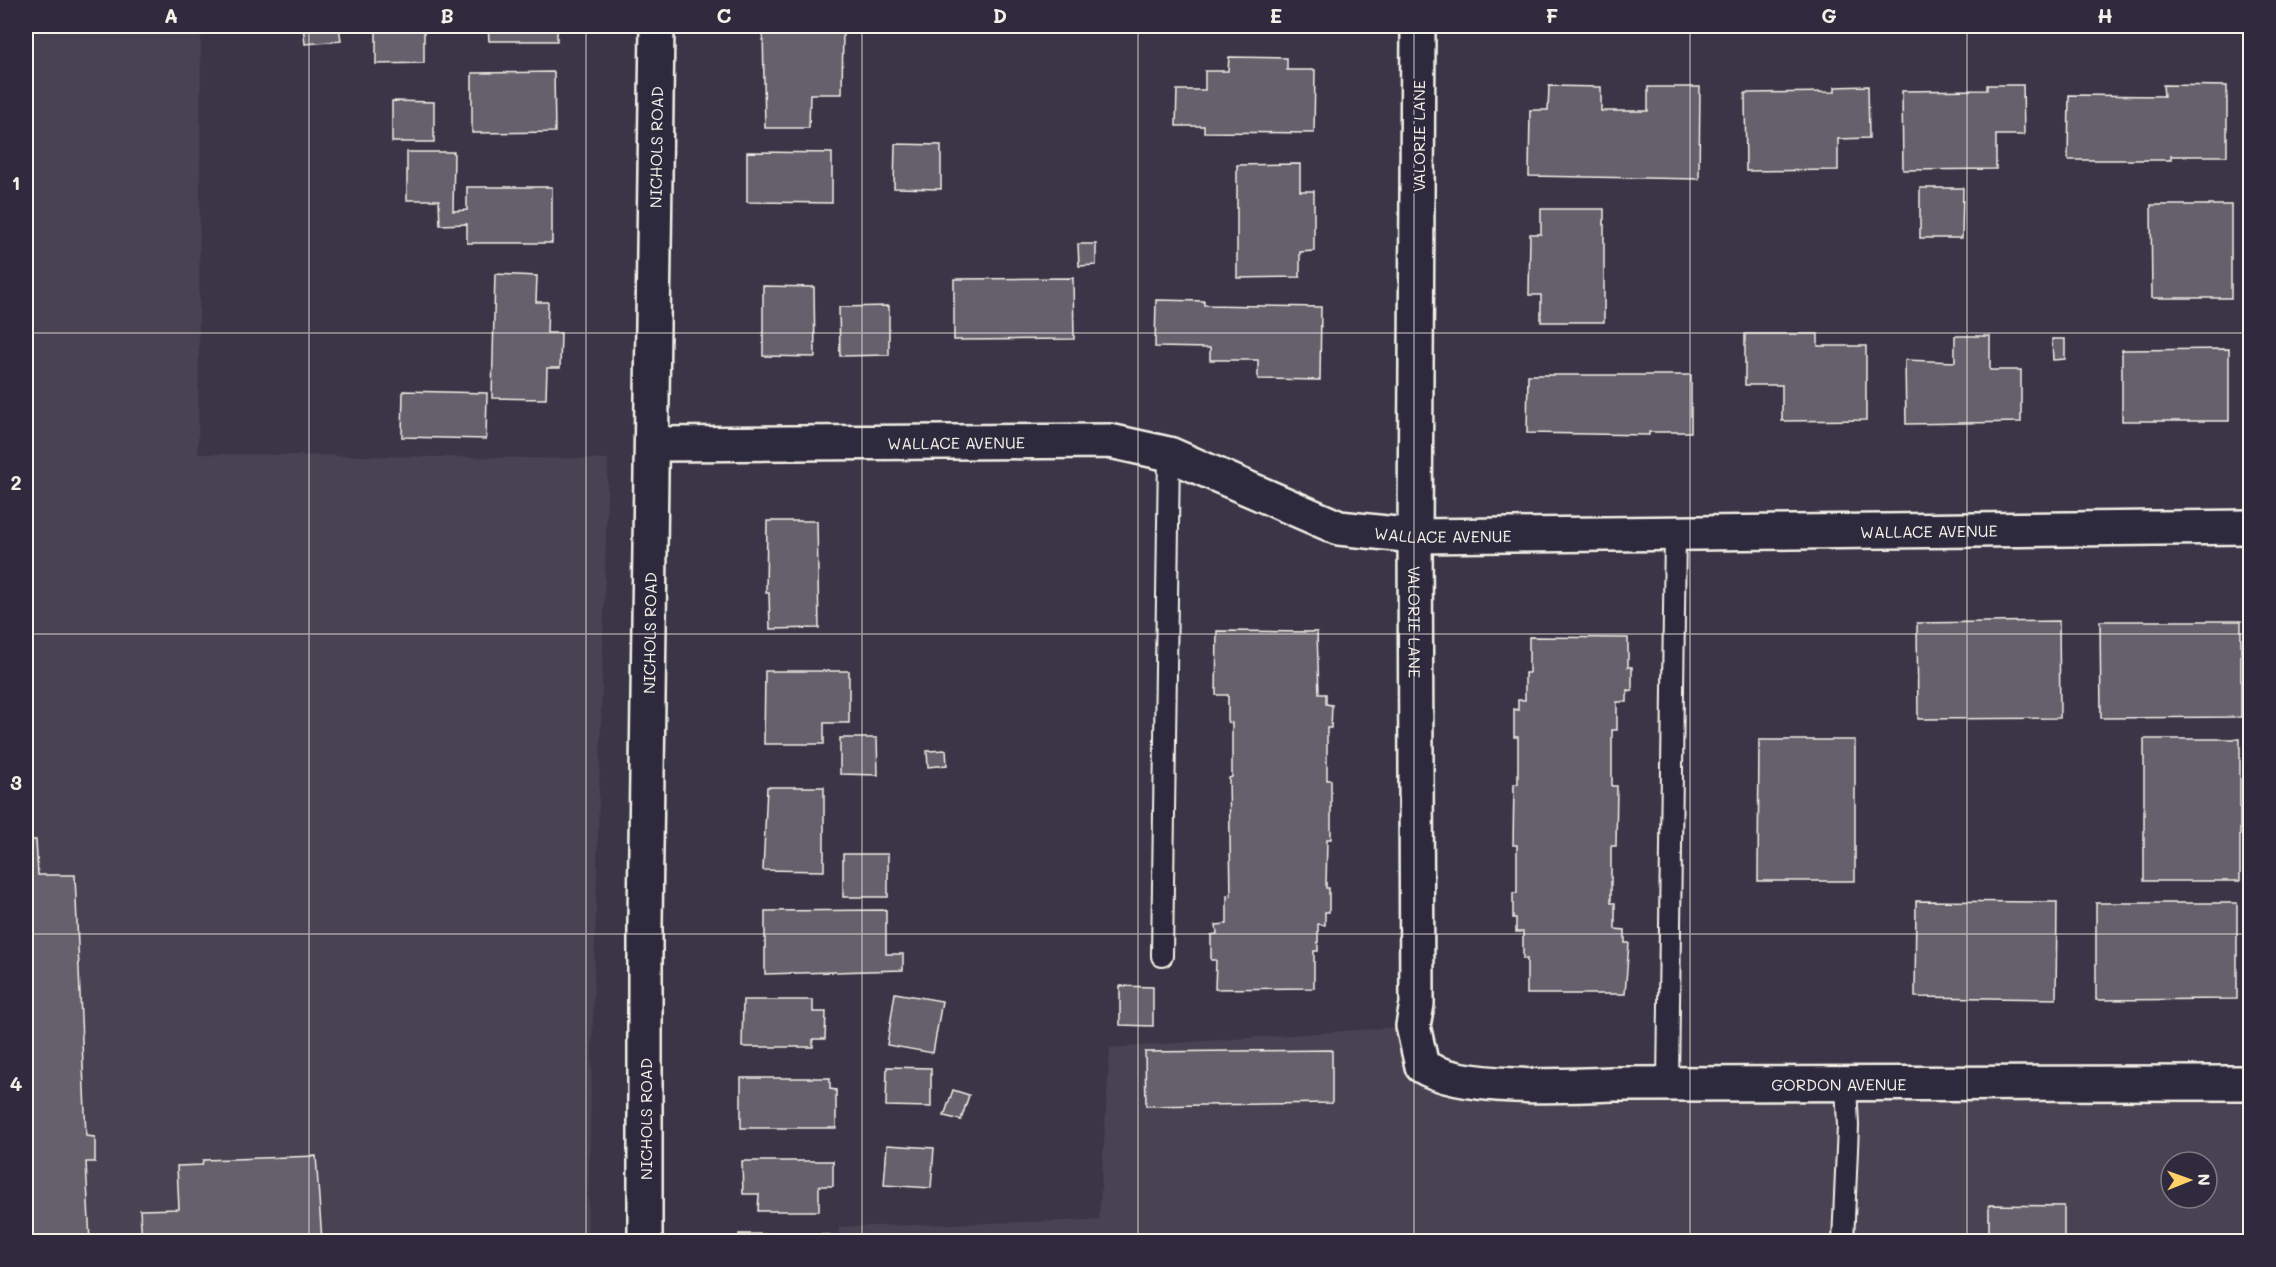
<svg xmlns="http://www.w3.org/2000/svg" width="2276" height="1267" font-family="Mali,sans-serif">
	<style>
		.built { fill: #484352; fill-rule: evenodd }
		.building { fill: #65616c; stroke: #f4f1e8; stroke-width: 1.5 }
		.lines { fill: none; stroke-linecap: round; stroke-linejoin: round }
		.lane-casing { stroke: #f4f1e8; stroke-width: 24 }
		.street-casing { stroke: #f4f1e8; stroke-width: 38 }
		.secondary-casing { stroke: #f4f1e8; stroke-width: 38 }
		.lane { stroke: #2f2a3d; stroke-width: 20 }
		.street { stroke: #2f2a3d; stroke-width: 33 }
		.secondary { stroke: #2f2a3d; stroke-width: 33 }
		.grid { fill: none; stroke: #f4f1e8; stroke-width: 1.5; stroke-opacity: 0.55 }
		.labels { text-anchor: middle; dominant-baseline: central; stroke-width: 4.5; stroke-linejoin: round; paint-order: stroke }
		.street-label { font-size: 16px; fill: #f4f1e8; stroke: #2f2a3d }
		.neatline { fill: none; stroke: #f4f1e8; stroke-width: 2 }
		.grid-label { font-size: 20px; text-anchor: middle; font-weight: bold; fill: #f4f1e8 }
	</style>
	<rect width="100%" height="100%" fill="#3b3647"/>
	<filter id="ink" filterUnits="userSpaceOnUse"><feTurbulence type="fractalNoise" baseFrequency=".0167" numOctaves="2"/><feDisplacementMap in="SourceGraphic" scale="12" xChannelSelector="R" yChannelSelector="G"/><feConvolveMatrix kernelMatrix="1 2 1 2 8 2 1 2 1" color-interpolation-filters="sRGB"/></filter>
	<g filter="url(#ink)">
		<!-- built -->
		<path class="built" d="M26,26H201L198,454L608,459L587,1241H26Z
			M1413,1026L1428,1070L2250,1083V1241L839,1242V1227L1099,1220L1110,1048ZM2171,1162H2207V1198H2171Z"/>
		<!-- building -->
		<path class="building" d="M303,26H339L341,41L305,44Z
			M424,26V63L376,64V27Z
			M488,26H557V41H489Z
			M763,30H843L842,94H810L809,128H765Z
			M1229,57L1287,58V70H1315L1314,133L1204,132V126H1176L1177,90H1205V71H1228Z
			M554,72L555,132L472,133V73Z
			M1987,85H2023L2024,135H1996V169L1903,170L1902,91L1987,90Z
			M2163,85L2227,86V156H2171V160H2068L2069,95L2164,96Z
			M1549,86L1601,87V111H1648V87H1700L1699,179L1529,176L1530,110H1548Z
			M1868,86L1869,138L1838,139V170L1746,171L1745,93L1835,92V87Z
			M392,101L434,102V142H392Z
			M895,144L941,145V189L894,188Z
			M407,152H454L453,211L467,210V187H552V243H467V224L440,225L439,200H407Z
			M747,152L832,153V203L747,202Z
			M1300,164V191H1314V251L1300,252V277L1237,278V165Z
			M1920,188H1963L1962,238H1920Z
			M2151,205H2231V298H2152Z
			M1541,209H1604V322H1541V295H1529L1530,234H1541Z
			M1078,244H1096V265L1079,266Z
			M495,274L537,276L536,302H548L547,333H561L560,368H547L546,399L492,398Z
			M1073,278L1074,339L954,340V279Z
			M763,286L814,287L815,357L763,356Z
			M1156,300L1204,301V305L1321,307L1320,380L1258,379V360H1210V348L1155,347Z
			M889,306V355L840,356L839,307Z
			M1745,334H1818V346H1866V420L1782,421V385H1745Z
			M1955,336H1990V370H2021V422L1906,424L1905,360L1955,362Z
			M2052,339H2065V359L2053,360Z
			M2229,349V421H2122V350Z
			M1528,375H1691V432H1649V435L1527,433Z
			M403,391L487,393L486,439L402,437Z
			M767,521H817L819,628L770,629L769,593H766Z
			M2059,621L2060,718L1918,719L1917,623Z
			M2100,621H2241V717L2101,718Z
			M1217,631L1317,632L1319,694H1326V704L1332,705L1331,728H1327V780H1331V839H1327L1326,888H1329V912H1325V925L1318,924V951H1314V988L1215,989L1216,960H1211V935L1217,934L1216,925L1227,924V895L1231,896L1229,778L1232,777V723L1228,722V695H1216Z
			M1529,637L1628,638V667H1632V691L1627,690V702H1617V730H1612V786H1617L1616,846H1611V903H1615V929L1625,930V943H1629L1625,994H1527V959H1523V932H1516V918H1513V893H1517V845H1513L1514,784H1518V737H1514V709L1518,710V700H1525V673H1529Z
			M765,671H849V723H824V744H764Z
			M840,738H877L878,775L840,774Z
			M2144,739H2240V881H2144Z
			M1759,740H1855V881H1758Z
			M946,750L947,765L928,767L927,751Z
			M767,787H824V871L763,870Z
			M26,840H36L38,875H75L86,1136L95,1137V1162H86L90,1242H26Z
			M843,854H888V897H843Z
			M1916,901L2057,902L2056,999L1915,997Z
			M2096,903H2237V999L2096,1000Z
			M886,910V954H903V970L765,974V911Z
			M1120,986L1153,987V1026L1120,1025Z
			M895,993L942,1001L933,1053L887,1045Z
			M743,1000H813V1012H826L825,1039H813V1047H742Z
			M1332,1050V1103L1146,1106L1145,1052Z
			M887,1067L931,1068V1107L886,1106Z
			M741,1078H830V1089L836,1090V1128H741Z
			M953,1090L969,1095L961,1120L944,1116Z
			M887,1145L934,1148L931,1188L884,1185Z
			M316,1156L322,1241L423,1239L424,1242H142L140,1210L179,1209L177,1166L202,1165L203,1160Z
			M742,1161H833V1186H819V1211H758L759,1194H743Z
			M1989,1205L2064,1206V1242H1989Z
			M739,1234L830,1235V1242H739Z"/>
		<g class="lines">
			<defs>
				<path id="lane" d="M1162,956L1169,454
					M1668,1084L1675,533
					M1843,1242L1848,1126L1846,1085"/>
				<g id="street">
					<path id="s1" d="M1418,26L1415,536L1417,1004L1413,1026L1422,1066C1461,1091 1568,1086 1614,1084L2250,1083"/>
					<path id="s2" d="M653,444L1110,441L1169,454L1339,528L1415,536L2250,527"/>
				</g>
				<g id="secondary">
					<path id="s3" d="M645,1242V922L657,26"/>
				</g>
			</defs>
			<!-- lane casing -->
			<use href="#lane" class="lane-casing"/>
			<!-- street casing -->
			<use href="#street" class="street-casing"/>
			<!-- secondary casing -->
			<use href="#secondary" class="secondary-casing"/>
			<!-- lane -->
			<use href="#lane" class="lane"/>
			<!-- street -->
			<use href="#street" class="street"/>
			<!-- secondary -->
			<use href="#secondary" class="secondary"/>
		</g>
	</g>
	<!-- grid -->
	<path class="grid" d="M309,26V1242M586,26V1242M862,26V1242M1138,26V1242M1414,26V1242M1690,26V1242M1967,26V1242M26,333H2250M26,634H2250M26,934H2250"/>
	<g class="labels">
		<!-- street labels -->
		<g class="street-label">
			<text transform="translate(1418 136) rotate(-90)">VALORIE LANE</text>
			<text stroke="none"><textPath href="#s3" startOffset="1095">NICHOLS ROAD</textPath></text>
			<text stroke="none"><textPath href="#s2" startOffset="303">WALLACE AVENUE</textPath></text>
			<text stroke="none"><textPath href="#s2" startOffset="1293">WALLACE AVENUE</textPath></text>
			<text stroke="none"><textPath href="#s2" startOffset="807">WALLACE AVENUE</textPath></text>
			<text stroke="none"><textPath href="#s1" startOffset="596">VALORIE LANE</textPath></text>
			<text stroke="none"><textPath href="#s3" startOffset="609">NICHOLS ROAD</textPath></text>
			<text stroke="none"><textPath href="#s1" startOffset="1461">GORDON AVENUE</textPath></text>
			<text transform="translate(645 1119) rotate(-90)">NICHOLS ROAD</text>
		</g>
	</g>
	<!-- margin -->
	<rect width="2276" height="1267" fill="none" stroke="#2f2a3d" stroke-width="66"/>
	<!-- north arrow -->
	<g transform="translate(2189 1180) rotate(89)"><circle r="28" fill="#2f2a3d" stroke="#7e7a81" stroke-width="1.5"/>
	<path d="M0-4.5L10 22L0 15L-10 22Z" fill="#ffd166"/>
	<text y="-9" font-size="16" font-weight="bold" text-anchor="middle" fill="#f4f1e8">N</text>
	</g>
	<rect x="33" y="33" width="2210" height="1201" class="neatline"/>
	<g class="grid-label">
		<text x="171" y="23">A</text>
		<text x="447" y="23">B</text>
		<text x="724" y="23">C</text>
		<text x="1000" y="23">D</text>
		<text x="1276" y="23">E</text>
		<text x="1552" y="23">F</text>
		<text x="1829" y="23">G</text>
		<text x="2105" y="23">H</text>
		<text x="16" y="190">1</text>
		<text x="16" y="490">2</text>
		<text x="16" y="790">3</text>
		<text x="16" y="1091">4</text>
	</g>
</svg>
